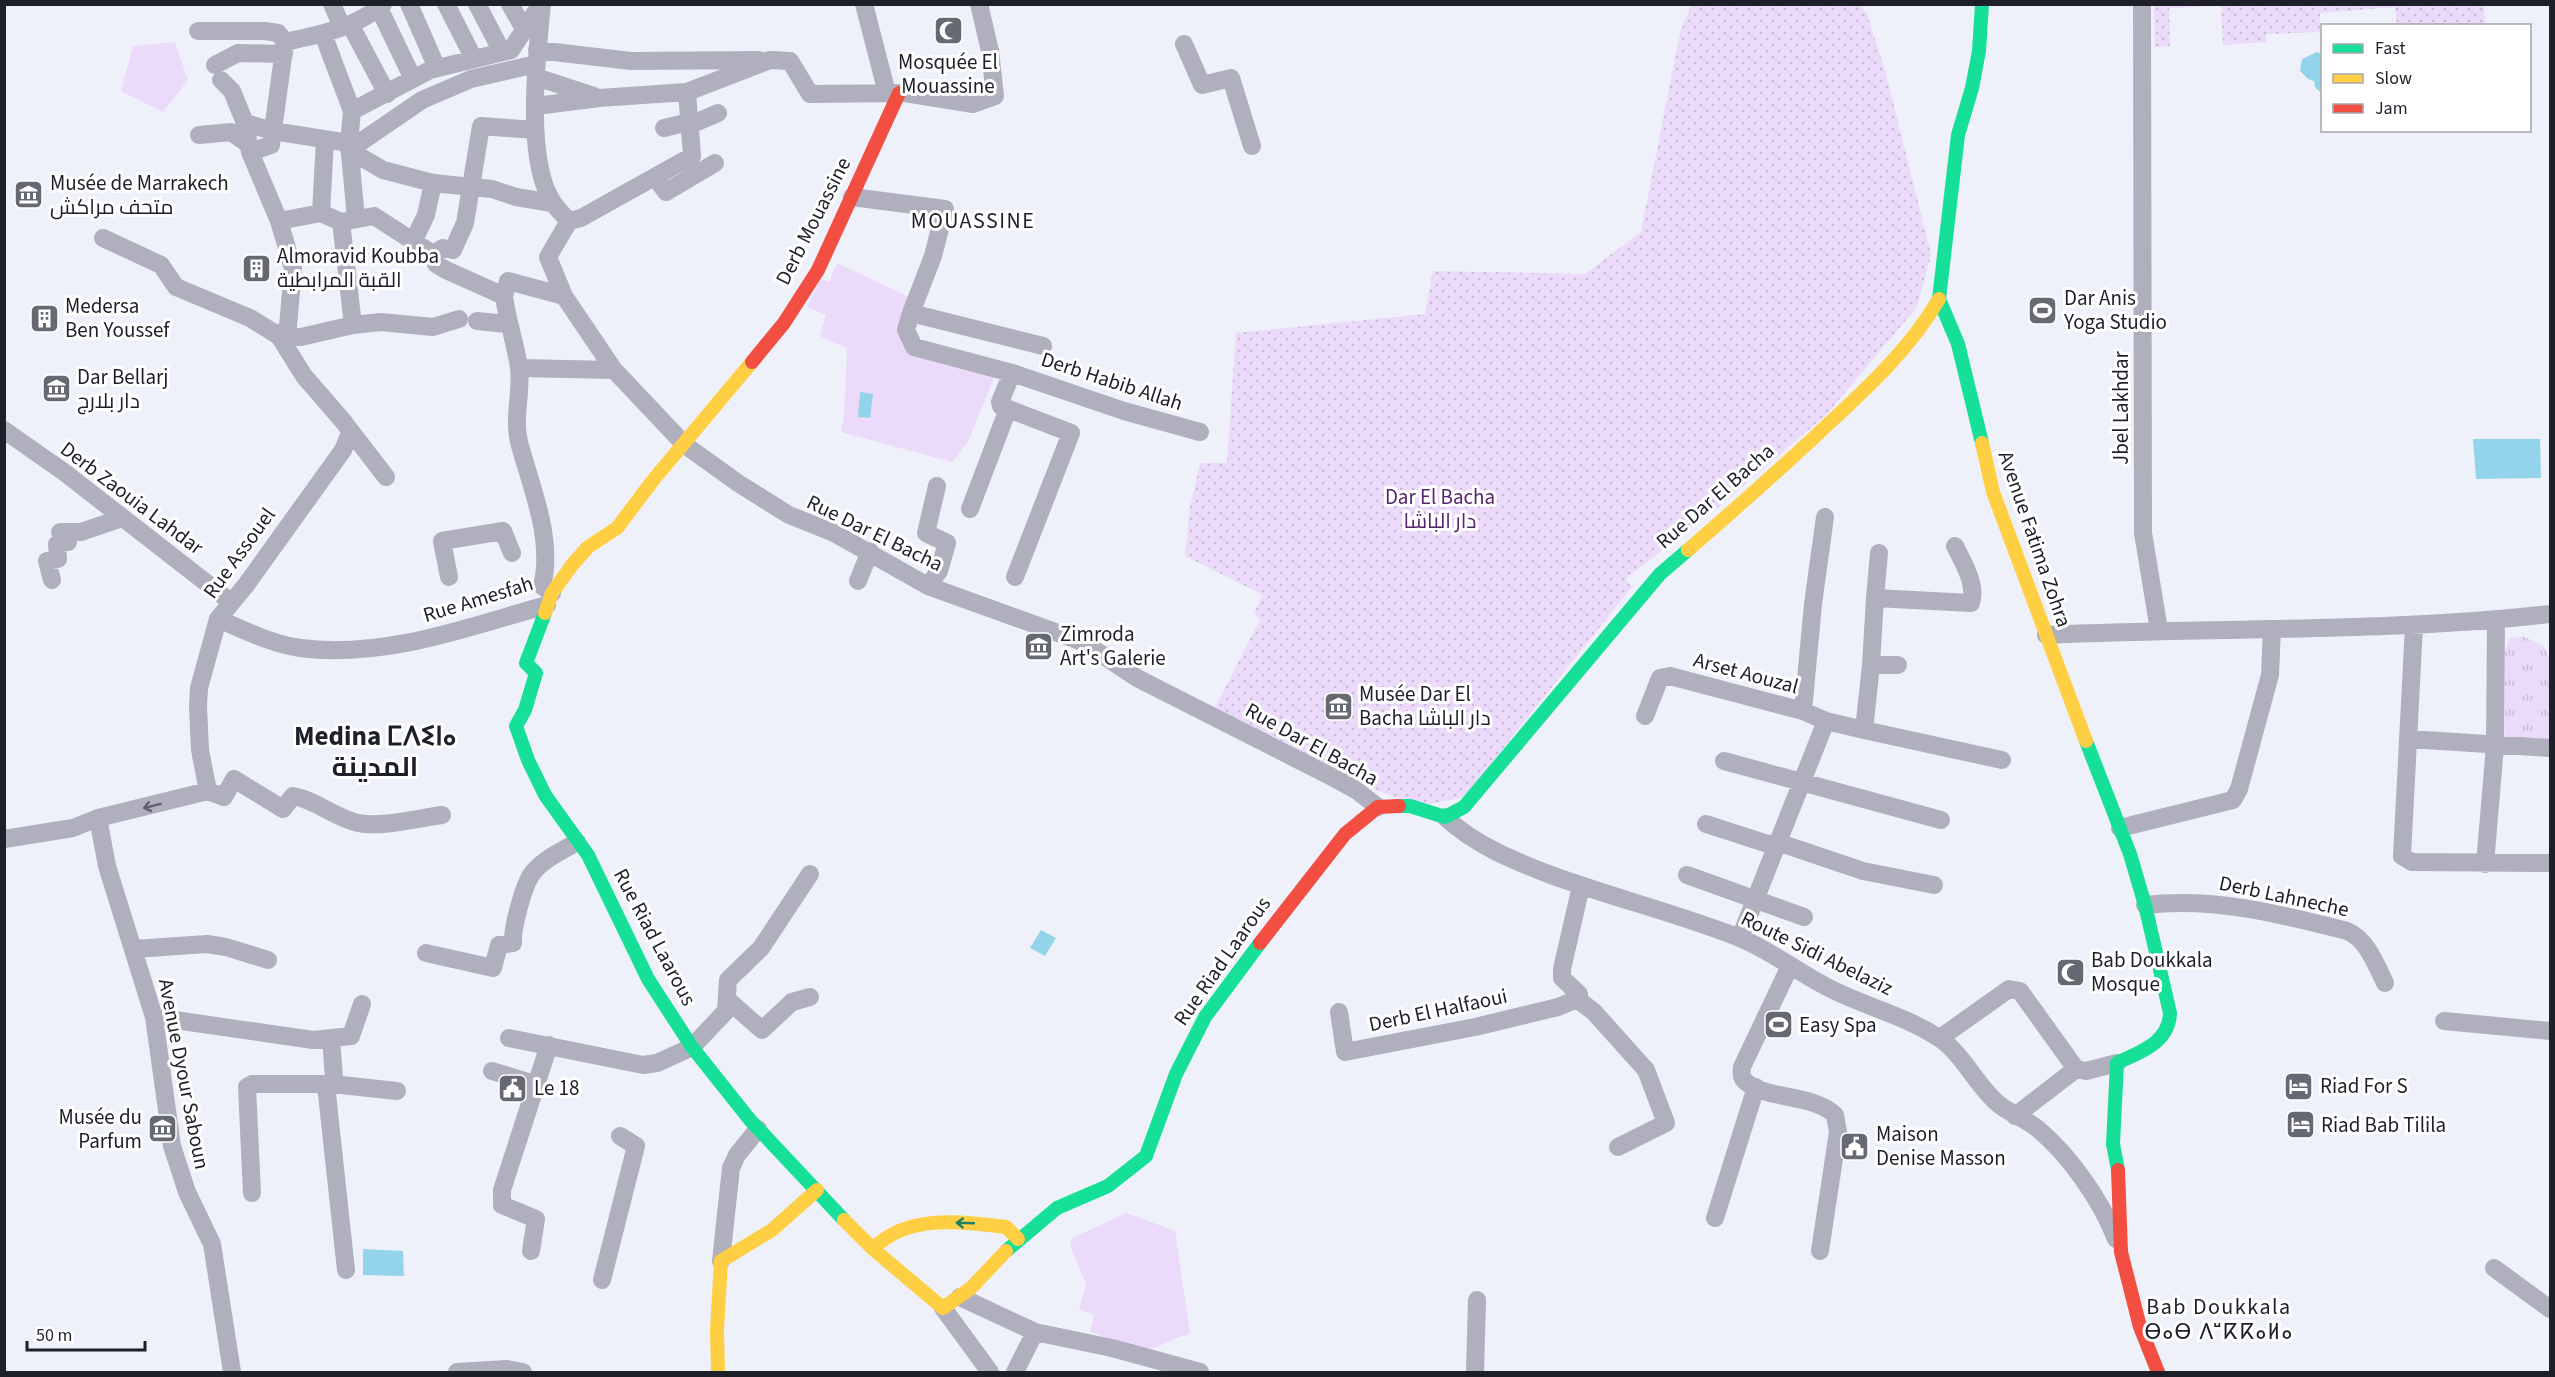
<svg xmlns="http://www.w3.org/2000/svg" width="2555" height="1377" font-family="'Source Sans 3',Cairo,'Noto Sans Tifinagh',sans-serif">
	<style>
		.grass { fill: url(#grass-tufts) }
		.park { fill: #ebdafa }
		.garden { fill: url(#garden-dots) }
		.water { fill: #94d4ea }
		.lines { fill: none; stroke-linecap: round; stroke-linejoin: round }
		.street { stroke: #b0afbe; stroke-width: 18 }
		.fast { stroke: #16e098; stroke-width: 14 }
		.slow { stroke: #ffcf43; stroke-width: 14 }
		.jam { stroke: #f24e42; stroke-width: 14 }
		.oneway { stroke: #5f606c }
		.oneway2 { stroke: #1a8060 }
		.labels { text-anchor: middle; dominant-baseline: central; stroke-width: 6; stroke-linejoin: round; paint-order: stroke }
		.poi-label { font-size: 21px; fill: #1d2029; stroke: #fff; text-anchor: start }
		.street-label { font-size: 21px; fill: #1d2029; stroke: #fff }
		.park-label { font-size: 21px; fill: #56246b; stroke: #fff }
		.neighbourhood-label { font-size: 22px; letter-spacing: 1.5px; fill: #1d2029; stroke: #fff }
		.district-label { font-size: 27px; font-weight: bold; fill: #1d2029; stroke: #fff }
	</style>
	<defs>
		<pattern id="grass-tufts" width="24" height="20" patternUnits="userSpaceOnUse" patternTransform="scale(1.5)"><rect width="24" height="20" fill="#ebdafa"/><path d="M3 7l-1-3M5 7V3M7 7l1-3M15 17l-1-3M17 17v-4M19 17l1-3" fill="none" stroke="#c9bbd6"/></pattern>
		<pattern id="garden-dots" width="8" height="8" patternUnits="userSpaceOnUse" patternTransform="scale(1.5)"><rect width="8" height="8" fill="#ebdafa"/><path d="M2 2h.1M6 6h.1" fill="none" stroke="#c9bbd6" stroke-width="1.8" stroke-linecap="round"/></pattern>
	</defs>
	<rect width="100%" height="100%" fill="#eef1f9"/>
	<!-- grass -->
	<path class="grass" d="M2524,637L2544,646L2550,661V740L2505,737V652L2510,638Z"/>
	<!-- park -->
	<path class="park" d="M175,42L188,80L163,112L121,91L133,46Z
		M837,263L911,298L904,333L995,375L968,442L952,462L841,432L844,417L847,348L820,336L826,315L807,307L821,279L829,282Z
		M1127,1213L1175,1231L1190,1333L1144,1352L1090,1331L1094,1315L1079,1310L1086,1284L1070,1246L1072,1238Z"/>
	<!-- garden -->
	<path class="garden" d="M1691,5H1861L1867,14L1886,74L1931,254L1917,307L1827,414L1717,508L1625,579L1632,587L1464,797L1431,804L1393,797L1211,715L1260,620L1254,613L1263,595L1185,556L1190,507L1200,463H1227L1236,333L1425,314L1433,271L1585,274L1641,232L1680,33Z
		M2154,5H2484L2485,25H2397L2395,7L2320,13V32L2266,34V42L2223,45L2221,6L2169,8L2170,46L2155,47Z"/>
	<!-- water -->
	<path class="water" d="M2317,52L2322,54V94L2315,87L2314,81L2308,79L2300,71L2302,59Z
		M860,392L873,394L870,418L858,417Z
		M2473,439H2540L2541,478L2476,479Z
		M1041,930L1056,938L1045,956L1030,948Z
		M363,1249L403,1251L404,1276L363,1275Z"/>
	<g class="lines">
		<!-- street -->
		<path class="street" d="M332,4L342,27
			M409,4L437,68
			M446,4L474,59
			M477,4L502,52
			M510,4L524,29
			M542,4C537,54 524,163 554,204C558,210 564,216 569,221L548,257L564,296L614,370L685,445L738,483L789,515L834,533L928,586L1083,642L1137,678L1334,778L1356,790L1378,807
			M864,4L887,93
			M2142,4L2143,533L2159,630
			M379,8L413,79
			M350,24L387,94
			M198,31H265L278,33L285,42L271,145L250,152
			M323,34L352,111L349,143
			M285,42C319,35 356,28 383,4
			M1184,44L1202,85L1231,78L1252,146
			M537,50L631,61L759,60
			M215,65L238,53L284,54
			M536,77L594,96
			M221,80L232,91L245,123L250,152L279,221L293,268L288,327L279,336
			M536,106L599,98L687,92L770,60L790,61L810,94L905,93L973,104L995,96L990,51L979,4
			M352,111L430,70L511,50L541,4
			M245,123L273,131L349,143L356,219
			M690,125L718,113
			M664,128L689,122
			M199,135L231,132L247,143
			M349,150L383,170L433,183L492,189L516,197L552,203
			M349,150L422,100L471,79L536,64
			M655,177L666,192L715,163
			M852,197L945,209L933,256L911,313L1043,346
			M321,213L325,139
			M279,221L321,213L341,222L374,216L433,254L436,264L446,270L504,296L508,281L564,296
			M569,221L581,218L692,156L687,92
			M341,222L353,325
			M103,238L161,265L176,287L250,318L279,336L304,376L343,421L386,477
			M413,242L426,215L433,183
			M433,254L443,248L453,250L465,223L481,126L535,130
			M504,296C507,321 516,344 519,368C522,392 513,418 519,442C531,487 554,539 542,586L552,593
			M911,313L906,330L914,347L1012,373L1124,411L1200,432
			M477,321L507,324
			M279,336L301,337L353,325L381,322L433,327L459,319
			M519,368L614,370
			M1012,373L1000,402L1001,406L1071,433L1015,577
			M4,430L64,472L231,602
			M970,509L1008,409
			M60,532H81L122,518
			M449,577L442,541L503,531L512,553
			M52,580L47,561L58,559L57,544L68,542L67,532
			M858,581L870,551
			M928,586L939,571L947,543L926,533L937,486
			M1875,598L1879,553
			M218,619C244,630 272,644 300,648C385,659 467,627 547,605
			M2414,626L2402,856L2412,862L2550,863
			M2046,635C2214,627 2383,633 2550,614
			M1871,665L1875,598L1971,603C1977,585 1963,562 1955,546
			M1803,711L1813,604L1825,517
			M1645,716L1660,678L1670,676L1803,711L1826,721
			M1864,730L2002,760
			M2409,739L2550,748
			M1724,761L1941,820
			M208,791L200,750L198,706L199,688L218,619L246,585L343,450L350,433
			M208,791L224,797L234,779L283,809L293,796C316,800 335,818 358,823C380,828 419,818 442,815
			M1445,817C1475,845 1512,860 1551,875C1614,898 1679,914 1740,938C1772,951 1797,972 1827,987C1863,1006 1904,1015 1939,1038C1962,1053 1975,1083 1996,1102C2008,1113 2025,1118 2038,1129C2070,1156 2101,1200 2116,1239
			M98,818L107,866L154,1017L172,1146L187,1192L212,1244L232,1372
			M1706,824L1768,844L1780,843L1863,871L1934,885
			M2120,828L2233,800L2239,789L2270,675L2272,629
			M4,839L73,828L98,818L208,791
			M2485,864L2495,746L2496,620
			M1687,875L1804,917
			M2145,905C2215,897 2280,914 2347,931C2367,939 2376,965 2385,983
			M1740,938L1826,721L1864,730L1871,665H1898
			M134,949L207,944L226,947L268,960
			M426,953L493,968L499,945L513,943C512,928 523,888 531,875C541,860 562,851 577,842
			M1790,966L1742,1067C1742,1071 1740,1076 1744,1080C1762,1100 1813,1093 1835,1115L1838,1132L1820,1251
			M1577,999L1594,1012L1646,1070L1666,1123L1618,1147
			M729,1001L762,1030L792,1002L810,997
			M1339,1012L1345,1052L1475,1027L1558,1007L1577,999L1579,994L1562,978V969L1581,886
			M154,1017L313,1040L351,1036L362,1004
			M2444,1021L2550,1031
			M509,1038L643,1065L657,1063L692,1047L726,1011L728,980L761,948L810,874
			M1940,1038L2009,989L2020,991L2076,1069L2086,1071L2117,1063
			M492,1071L538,1085
			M332,1084L397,1091
			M326,1085L346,1270
			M2015,1116L2076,1069
			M252,1193L247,1087L252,1084H332L334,1078L331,1038
			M1715,1218L1756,1087
			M531,1251L536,1219L502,1205V1190L549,1045
			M721,1261L731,1168L737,1155L758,1129
			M2494,1268L2550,1309
			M602,1280L636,1146L620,1136
			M960,1297L1035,1332L1112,1348L1200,1372
			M943,1308L990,1372
			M457,1372L507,1369L523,1372
			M1015,1372L1035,1332
			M1475,1372L1477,1300"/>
		<!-- fast -->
		<path class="fast" d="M1982,443L1958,344L1939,299L1958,135L1972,88L1979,51L1982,4
			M545,613L526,663L536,673L525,710L516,726L528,760L545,795L588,855L648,979L692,1047L750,1120L844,1220
			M2086,741L2130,854L2145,905L2170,1013C2169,1043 2140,1052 2117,1063L2113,1144L2118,1170
			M1399,806H1410L1445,817L1464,807L1660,574L1688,550
			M1006,1251L1057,1208L1108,1186L1146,1156L1176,1074L1205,1017L1260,943"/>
		<!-- slow -->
		<path class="slow" d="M1982,443L1993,492L2086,741
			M1688,550C1734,510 1780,470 1824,428C1866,389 1910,349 1939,299
			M545,613L552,593L572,565L588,547L617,528L654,479L752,362
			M844,1220L873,1249L943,1308L971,1288L1006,1251
			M873,1249C906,1214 962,1221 1006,1227L1018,1239
			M718,1372L717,1330L721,1261L772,1230L817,1190"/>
		<!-- jam -->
		<path class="jam" d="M752,362L784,323L818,270L899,93
			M1260,943L1345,834L1378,807L1399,806
			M2118,1170L2121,1252L2140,1327L2158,1372"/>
	</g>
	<!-- one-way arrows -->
	<defs><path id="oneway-shaft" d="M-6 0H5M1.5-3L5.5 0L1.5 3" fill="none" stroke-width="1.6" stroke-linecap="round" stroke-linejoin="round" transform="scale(1.5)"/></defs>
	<use class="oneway" href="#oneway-shaft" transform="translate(152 806) rotate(166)"/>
	<use class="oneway2" href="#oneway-shaft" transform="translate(965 1223) rotate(-178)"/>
	<!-- icons -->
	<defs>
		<symbol id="mosque-square" viewBox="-11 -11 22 22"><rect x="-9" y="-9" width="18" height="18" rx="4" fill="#666972" stroke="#fff"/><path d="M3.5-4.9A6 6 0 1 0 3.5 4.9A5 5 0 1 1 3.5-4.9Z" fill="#fff"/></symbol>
		<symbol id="museum-square" viewBox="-11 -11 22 22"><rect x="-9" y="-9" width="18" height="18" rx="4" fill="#666972" stroke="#fff"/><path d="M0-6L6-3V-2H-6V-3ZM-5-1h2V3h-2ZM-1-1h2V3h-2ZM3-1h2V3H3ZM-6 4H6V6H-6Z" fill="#fff"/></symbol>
		<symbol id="building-square" viewBox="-11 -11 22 22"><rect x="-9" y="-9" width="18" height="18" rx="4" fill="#666972" stroke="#fff"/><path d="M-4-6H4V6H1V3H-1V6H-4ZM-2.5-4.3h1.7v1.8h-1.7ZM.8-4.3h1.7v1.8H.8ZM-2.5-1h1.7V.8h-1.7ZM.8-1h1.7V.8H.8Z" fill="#fff"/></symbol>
		<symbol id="stadium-square" viewBox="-11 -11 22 22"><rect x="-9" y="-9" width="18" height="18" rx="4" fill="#666972" stroke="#fff"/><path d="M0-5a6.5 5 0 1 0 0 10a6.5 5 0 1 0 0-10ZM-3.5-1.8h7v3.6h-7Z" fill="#fff"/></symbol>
		<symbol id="hotel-square" viewBox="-11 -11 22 22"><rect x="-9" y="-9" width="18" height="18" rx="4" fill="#666972" stroke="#fff"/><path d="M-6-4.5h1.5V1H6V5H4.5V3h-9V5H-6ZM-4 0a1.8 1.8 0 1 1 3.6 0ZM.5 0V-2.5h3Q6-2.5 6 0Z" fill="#fff"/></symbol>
		<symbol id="civic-square" viewBox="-11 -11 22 22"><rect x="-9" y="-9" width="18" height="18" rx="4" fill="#666972" stroke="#fff"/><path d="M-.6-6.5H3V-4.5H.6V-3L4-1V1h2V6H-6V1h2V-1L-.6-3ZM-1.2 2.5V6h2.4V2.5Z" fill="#fff"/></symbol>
	</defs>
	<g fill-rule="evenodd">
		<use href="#mosque-square" x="932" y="14" width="33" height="33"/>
		<use href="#museum-square" x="12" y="178" width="33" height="33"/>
		<use href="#building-square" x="240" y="252" width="33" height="33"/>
		<use href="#stadium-square" x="2026" y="294" width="33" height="33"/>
		<use href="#building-square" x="28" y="302" width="33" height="33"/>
		<use href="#museum-square" x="40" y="372" width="33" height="33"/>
		<use href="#museum-square" x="1022" y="630" width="33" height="33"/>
		<use href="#museum-square" x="1322" y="690" width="33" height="33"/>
		<use href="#mosque-square" x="2054" y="956" width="33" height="33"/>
		<use href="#stadium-square" x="1762" y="1008" width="33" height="33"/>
		<use href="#hotel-square" x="2282" y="1070" width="33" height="33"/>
		<use href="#civic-square" x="496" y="1072" width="33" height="33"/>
		<use href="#hotel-square" x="2284" y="1108" width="33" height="33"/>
		<use href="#museum-square" x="146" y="1112" width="33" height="33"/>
		<use href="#civic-square" x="1838" y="1130" width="33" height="33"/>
	</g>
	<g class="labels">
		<!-- poi labels -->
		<g class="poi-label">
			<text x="948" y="62" text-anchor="middle">Mosquée El<tspan x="948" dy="24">Mouassine</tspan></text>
			<text x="50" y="183">Musée de Marrakech<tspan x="50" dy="24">متحف مراكش</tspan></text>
			<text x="277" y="256">Almoravid Koubba<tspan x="277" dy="24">القبة المرابطية</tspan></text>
			<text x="2064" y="298">Dar Anis<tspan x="2064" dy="24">Yoga Studio</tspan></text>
			<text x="65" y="306">Medersa<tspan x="65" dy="24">Ben Youssef</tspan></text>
			<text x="77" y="377">Dar Bellarj<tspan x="77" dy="24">دار بلارج</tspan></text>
			<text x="1060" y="634">Zimroda<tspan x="1060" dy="24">Art's Galerie</tspan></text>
			<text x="1359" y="694">Musée Dar El<tspan x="1359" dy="24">Bacha دار الباشا</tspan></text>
			<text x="2091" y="960">Bab Doukkala<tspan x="2091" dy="24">Mosque</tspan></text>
			<text x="1799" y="1025">Easy Spa</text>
			<text x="2320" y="1086">Riad For S</text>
			<text x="534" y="1088">Le 18</text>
			<text x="142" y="1117" text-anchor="end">Musée du<tspan x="142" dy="24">Parfum</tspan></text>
			<text x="2321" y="1125">Riad Bab Tilila</text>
			<text x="1876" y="1134">Maison<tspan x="1876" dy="24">Denise Masson</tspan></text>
		</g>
		<!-- street labels -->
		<g class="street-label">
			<text transform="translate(813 221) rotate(-63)">Derb Mouassine</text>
			<text transform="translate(1112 381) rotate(18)">Derb Habib Allah</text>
			<text transform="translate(2121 408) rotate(-90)">Jbel Lakhdar</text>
			<text transform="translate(1715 496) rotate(-41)">Rue Dar El Bacha</text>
			<text transform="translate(132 498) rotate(37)">Derb Zaouia Lahdar</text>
			<text transform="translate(875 533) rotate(26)">Rue Dar El Bacha</text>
			<text transform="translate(2035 539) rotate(71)">Avenue Fatima Zohra</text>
			<text transform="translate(239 553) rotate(-54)">Rue Assouel</text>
			<text transform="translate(478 599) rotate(-17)">Rue Amesfah</text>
			<text transform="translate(1746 673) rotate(15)">Arset Aouzal</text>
			<text transform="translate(1312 744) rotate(29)">Rue Dar El Bacha</text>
			<text transform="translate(2284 896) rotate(12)">Derb Lahneche</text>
			<text transform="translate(655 937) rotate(62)">Rue Riad Laarous</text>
			<text transform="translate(1817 953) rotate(26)">Route Sidi Abelaziz</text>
			<text transform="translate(1222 961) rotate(-55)">Rue Riad Laarous</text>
			<text transform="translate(1438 1010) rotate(-12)">Derb El Halfaoui</text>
			<text transform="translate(184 1074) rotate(79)">Avenue Dyour Saboun</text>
		</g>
		<!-- park labels -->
		<g class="park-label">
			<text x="1440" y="497">Dar El Bacha<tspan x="1440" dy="24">دار الباشا</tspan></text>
		</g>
		<!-- neighbourhood labels -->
		<g class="neighbourhood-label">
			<text x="973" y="221">MOUASSINE</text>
			<text x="2219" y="1307">Bab Doukkala<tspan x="2219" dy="25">ⴱⴰⴱ ⴷⵯⴽⴽⴰⵍⴰ</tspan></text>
		</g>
		<!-- district labels -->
		<g class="district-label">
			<text x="375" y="736">Medina ⵎⴷⵉⵏⴰ<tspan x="375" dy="31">المدينة</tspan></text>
		</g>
	</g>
	<!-- border -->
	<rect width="2555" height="1377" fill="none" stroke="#1d2029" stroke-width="12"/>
	<!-- legend -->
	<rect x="2321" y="24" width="210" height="108" fill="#ffffff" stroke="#a5a6a9" stroke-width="1.5"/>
	<rect x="2333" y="44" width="30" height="9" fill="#16e098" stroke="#a5a6a9" stroke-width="1.5"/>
	<text x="2375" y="54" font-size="18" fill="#1d2029">Fast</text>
	<rect x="2333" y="74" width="30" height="9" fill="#ffcf43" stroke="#a5a6a9" stroke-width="1.5"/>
	<text x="2375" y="84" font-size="18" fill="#1d2029">Slow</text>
	<rect x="2333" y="104" width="30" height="9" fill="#f24e42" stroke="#a5a6a9" stroke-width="1.5"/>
	<text x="2375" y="114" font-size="18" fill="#1d2029">Jam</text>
	<!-- scale -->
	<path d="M27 1341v9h118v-9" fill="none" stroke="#1d2029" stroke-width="3"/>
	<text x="36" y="1341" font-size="18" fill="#1d2029" stroke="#ffffff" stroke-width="4.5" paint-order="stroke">50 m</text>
</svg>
